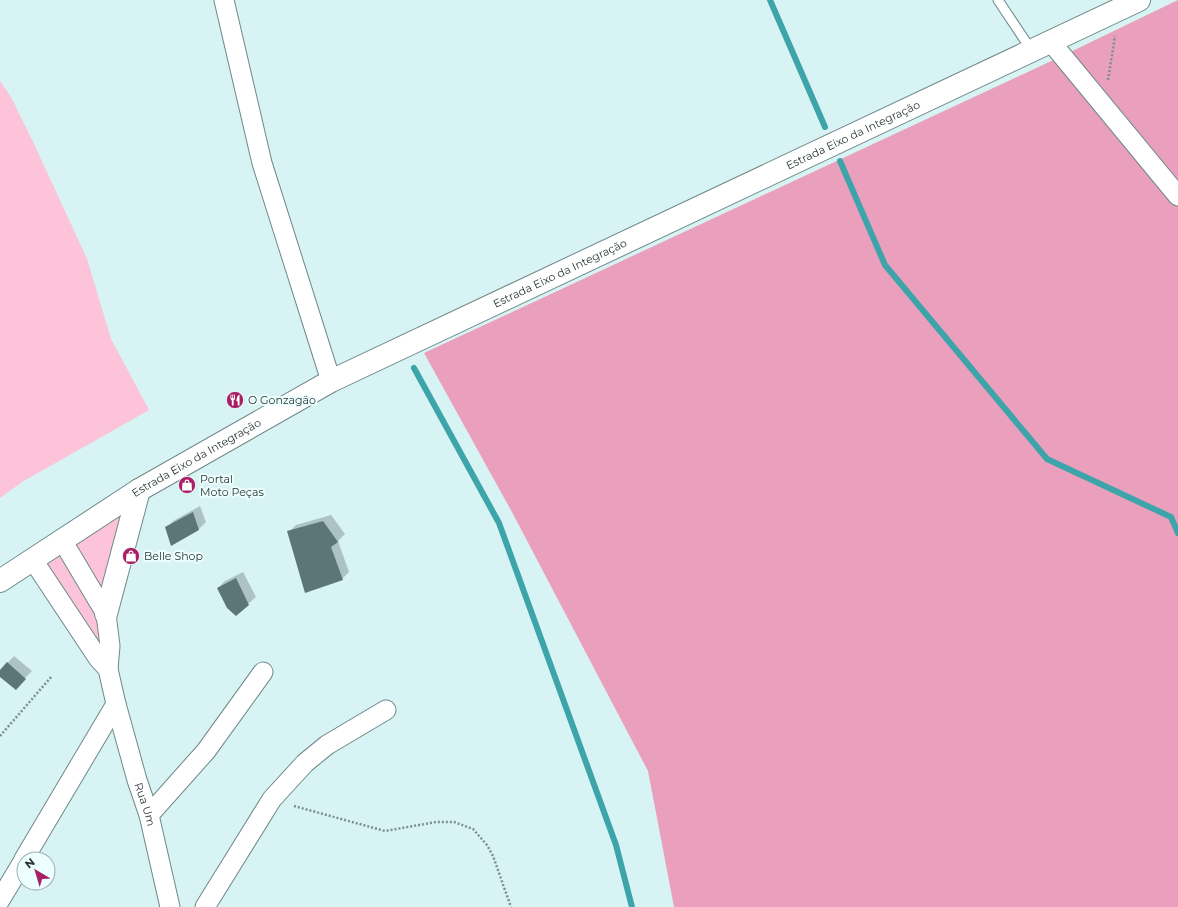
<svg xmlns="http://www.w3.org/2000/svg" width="1178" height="907" font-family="Montserrat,sans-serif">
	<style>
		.green { fill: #fdc3d8 }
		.forest { fill: #eaa0bc }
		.shadow { fill: #0003 }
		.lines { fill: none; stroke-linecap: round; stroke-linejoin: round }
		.stream { stroke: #3da4aa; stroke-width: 6 }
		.building { fill: #5c7576 }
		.service-casing { stroke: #6f888a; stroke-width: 11 }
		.minor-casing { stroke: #6f888a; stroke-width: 21 }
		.secondary-casing { stroke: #6f888a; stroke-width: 24 }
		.path { stroke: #7b8e8e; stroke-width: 2.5; stroke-dasharray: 2 2; stroke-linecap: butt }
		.service { stroke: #fff; stroke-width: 9 }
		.minor { stroke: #fff; stroke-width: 19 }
		.secondary { stroke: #fff; stroke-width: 22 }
		.labels { text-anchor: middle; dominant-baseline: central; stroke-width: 4; stroke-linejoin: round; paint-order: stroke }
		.street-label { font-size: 11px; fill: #2b3636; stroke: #edfefe }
		.poi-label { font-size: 11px; fill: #2b3636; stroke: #edfefe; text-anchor: start }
	</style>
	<rect width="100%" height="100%" fill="#d7f3f4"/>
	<!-- green -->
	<path class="green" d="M0,81L11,97L35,146L87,259L111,339L149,410L22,482L0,498Z
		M139,490L100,659L33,560Z"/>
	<!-- forest -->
	<path class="forest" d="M1178,0V907H674L648,771L513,514L424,353L1062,56Z"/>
	<!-- shadow -->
	<path class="shadow" d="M200,506L206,522L199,529L172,544L166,528L173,521Z
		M331,515L345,534L338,541L349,572L342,579L289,532L296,525Z
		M243,572L256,597L248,604L218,588L225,581Z
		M14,656L32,671L15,688L0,676V671Z"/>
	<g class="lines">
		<!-- stream -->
		<path class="stream" d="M770,0L825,127
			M840,161L885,265L1047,459L1171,517L1178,533
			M414,368L499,523L616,845L632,907"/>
	</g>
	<!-- building -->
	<path class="building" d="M193,512L199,530L171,546L165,527Z
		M323,521L338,542L331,547L343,580L305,593L287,531Z
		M236,578L249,605L236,616L227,608L217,588Z
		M7,662L26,679L16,690L0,677V670Z"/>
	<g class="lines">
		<defs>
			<path id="service" d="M998,0L1032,51"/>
			<g id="minor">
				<path d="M224,0L262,163L331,381"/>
				<path d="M1051,42L1178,196"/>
				<path d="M62,540L106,614L110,646L108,669"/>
				<path id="s1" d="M33,560L98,658L108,669L116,704L137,780L149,815L170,907"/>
				<path d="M149,815L206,751L263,672"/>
				<path d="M24,859L116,704"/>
				<path d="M0,900L24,860"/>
				<path d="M205,907L272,799L305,763L327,745L386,710"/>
			</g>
			<g id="secondary">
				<path id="s2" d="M0,581L139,490L331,381L1139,0"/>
				<path d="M106,614L139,490"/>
			</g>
		</defs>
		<!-- service casing -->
		<use href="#service" class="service-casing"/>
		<!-- minor casing -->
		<use href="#minor" class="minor-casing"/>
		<!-- secondary casing -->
		<use href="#secondary" class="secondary-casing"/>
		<!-- path -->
		<path class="path" d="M1108,80L1115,36
			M0,736L52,676
			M294,806L385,831L436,822H454L473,829L487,845L493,856L511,907"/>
		<!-- service -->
		<use href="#service" class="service"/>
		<!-- minor -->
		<use href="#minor" class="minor"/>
		<!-- secondary -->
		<use href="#secondary" class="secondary"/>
	</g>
	<!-- icons -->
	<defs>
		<symbol id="restaurant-disc" viewBox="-11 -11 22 22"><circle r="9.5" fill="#a81f65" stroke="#edfefe"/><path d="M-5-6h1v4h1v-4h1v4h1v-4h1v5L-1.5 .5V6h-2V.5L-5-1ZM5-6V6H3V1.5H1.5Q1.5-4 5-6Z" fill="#fff"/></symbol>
		<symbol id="shop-disc" viewBox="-11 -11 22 22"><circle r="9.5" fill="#a81f65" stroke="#edfefe"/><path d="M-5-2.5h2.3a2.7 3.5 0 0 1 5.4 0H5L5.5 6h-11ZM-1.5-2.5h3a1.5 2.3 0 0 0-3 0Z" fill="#fff"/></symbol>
	</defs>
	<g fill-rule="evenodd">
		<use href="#restaurant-disc" x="225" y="390" width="20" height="20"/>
		<use href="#shop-disc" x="177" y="475" width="20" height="20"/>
		<use href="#shop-disc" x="121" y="546" width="20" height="20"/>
	</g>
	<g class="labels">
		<!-- street labels -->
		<g class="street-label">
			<text stroke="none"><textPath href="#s2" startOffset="964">Estrada Eixo da Integração</textPath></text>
			<text stroke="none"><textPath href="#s2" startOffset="640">Estrada Eixo da Integração</textPath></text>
			<text stroke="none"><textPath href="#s2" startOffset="232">Estrada Eixo da Integração</textPath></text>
			<text stroke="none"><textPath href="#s1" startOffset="273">Rua Um</textPath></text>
		</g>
		<!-- poi labels -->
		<g class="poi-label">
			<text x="248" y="400">O Gonzagão</text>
			<text x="200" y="479">Portal<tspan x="200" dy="13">Moto Peças</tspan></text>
			<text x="144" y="556">Belle Shop</text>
		</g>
	</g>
	<!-- north arrow -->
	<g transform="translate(36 871) rotate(322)"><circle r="19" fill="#edfefe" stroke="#9faeae"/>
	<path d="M0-3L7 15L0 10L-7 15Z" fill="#a81f65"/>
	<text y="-6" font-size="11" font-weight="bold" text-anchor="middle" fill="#2b3636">N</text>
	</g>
</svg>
